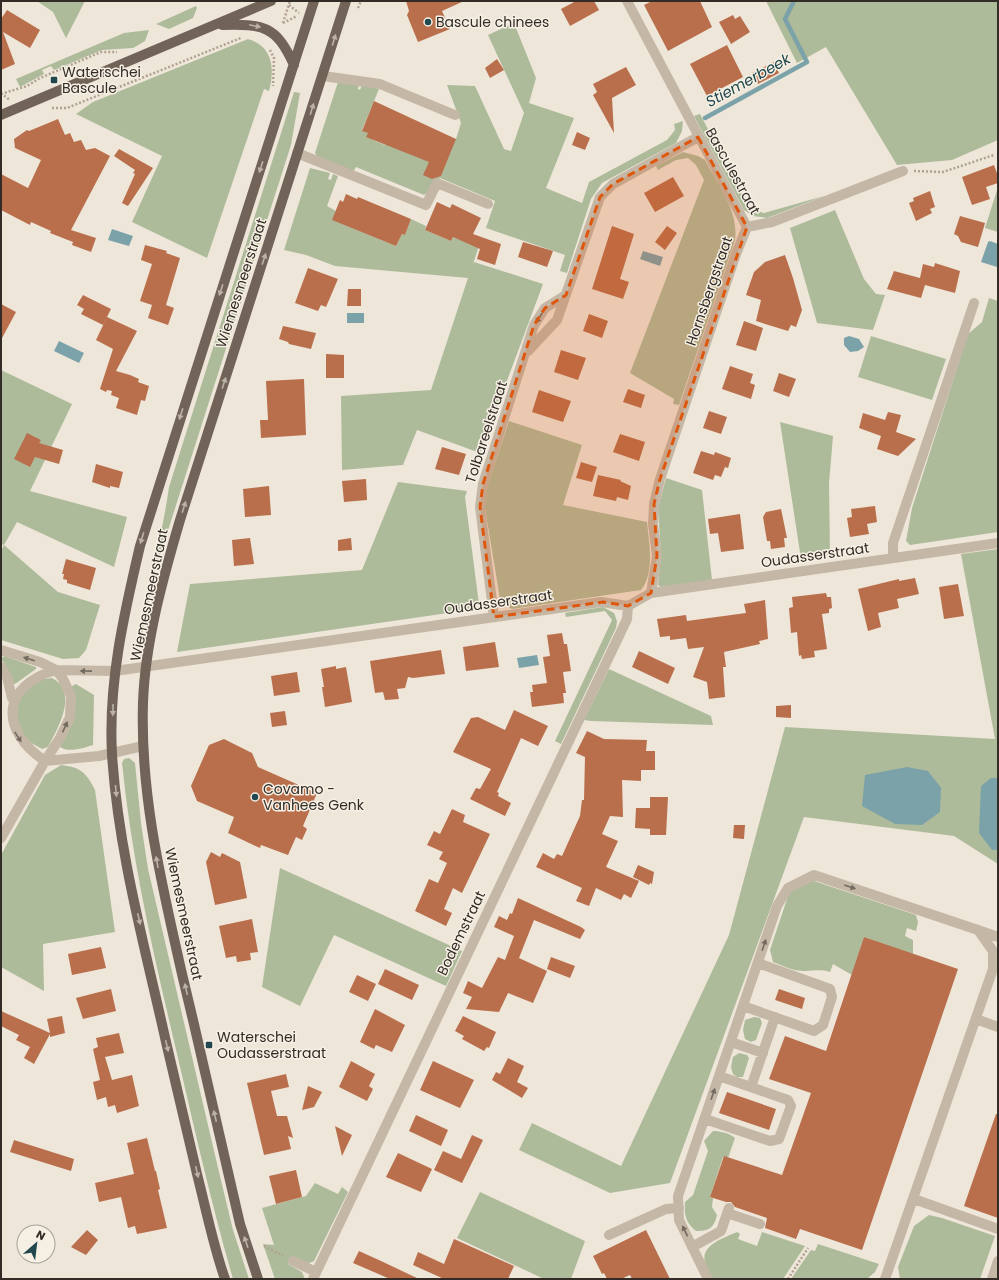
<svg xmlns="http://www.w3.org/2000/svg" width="999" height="1280" font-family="Poppins,sans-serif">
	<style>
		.green { fill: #aebb9b }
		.water { fill: #7ba2a8 }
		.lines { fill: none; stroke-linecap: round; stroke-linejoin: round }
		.stream { stroke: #7ba2a8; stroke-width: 4.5 }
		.building { fill: #b96f4c }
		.path { stroke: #b0a191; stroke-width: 2.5; stroke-dasharray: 2 2; stroke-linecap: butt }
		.minor { stroke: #c4b7a6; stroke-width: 10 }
		.major { stroke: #726359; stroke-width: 10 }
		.oneway { fill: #bbb1a5 }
		.oneway2 { fill: #746a60 }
		.marked { fill: #df570d; fill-opacity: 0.2; stroke: #df570d; stroke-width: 3; stroke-dasharray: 8 5; stroke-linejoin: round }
		.poi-dot { fill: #20484e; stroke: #f6f0e4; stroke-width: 1.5 }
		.labels { text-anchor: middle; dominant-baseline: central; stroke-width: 3; stroke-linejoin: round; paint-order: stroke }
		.poi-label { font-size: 14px; fill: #322b26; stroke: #f6f0e4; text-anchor: start }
		.street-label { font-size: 14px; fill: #322b26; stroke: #f6f0e4 }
		.water-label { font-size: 15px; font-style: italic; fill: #20484e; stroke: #f6f0e4 }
	</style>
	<rect width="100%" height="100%" fill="#eee6d9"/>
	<!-- green -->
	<path class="green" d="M37,1H85L66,38L53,12Z
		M766,1H998V140L952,160L897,165L826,47L797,63Z
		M196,6L197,8L193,18L169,29L156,24Z
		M514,23L536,78L529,103L574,118L546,188L582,203L589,182L667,140L675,130L674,124L683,121L682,131L676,143L602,183L591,199L567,273L560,271L565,255L486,228L495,201L440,178C433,183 431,191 424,195L356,167L353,172L318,158L315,153L338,82L359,85L358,89L360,90L362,85L379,89L362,130L375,136L373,140L385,145L386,141L456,139L461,123L447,85L475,86L504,149L511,151L524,113L488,35Z
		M149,30L145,41L133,48L102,50L54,70L51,66L42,70L44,74L20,87L16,79L124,33Z
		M248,39C273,46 275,69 269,91L264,89L207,258L132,222L162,156L76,114L93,102Z
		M294,92L300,93L291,145L156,568L142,634H139C148,585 162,537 169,487Z
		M700,114L750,209L764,213L824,196L767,218L753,216L744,210L694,116Z
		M683,152L698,156L705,160C718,184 739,212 735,240L679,405L673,404L674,399L630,373L704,180L696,165L688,158L676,160L658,170L656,166Z
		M310,168L330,173L328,179L331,180L333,174L338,176L327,206L336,211L333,220L396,246L402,234L405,235L411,219L426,226L425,230L451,241L453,237L479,246L473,264L474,262L543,284L480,453L417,430L403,465L342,470L341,396L431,390L468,278L335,266L306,255L284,250Z
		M998,187V232L985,228Z
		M835,210L864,279L876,294L885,295L873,330L817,323L790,228Z
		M989,298L998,301V532L910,545L906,541L912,508L968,334L982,322Z
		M871,336L946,359L932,400L858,377Z
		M1,370L72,404L30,491L127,517L114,567L17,522L4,545L58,592L100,605L86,650L79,658L63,659L1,640V551L4,545L1,544Z
		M509,421L582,445L563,505L647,522C649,543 655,572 641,590L512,609L504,605L500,599L484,502L485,493Z
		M780,422L833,436L829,483L830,555L801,559Z
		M666,478L702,490L712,580L661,587L658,585L661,555L658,508Z
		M398,482L467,491L465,497L479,604L469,610L177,652L190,584L362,570Z
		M998,549V864L954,836L804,817L670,1183L610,1193L519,1150L532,1123L621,1166L729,935L785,727L995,739L961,554Z
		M603,607L614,613L617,621L616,628L561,744L555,741L612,620L605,611L566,617L565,613Z
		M4,656L36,667V669L15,684L12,683L6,666L1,659Z
		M609,669L711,716L713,725L591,721L584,720Z
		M52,678C79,692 58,728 48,747L42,749L26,740L15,715L19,697L38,680Z
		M76,684L94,695L93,745C84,748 69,753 60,747L61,744L72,686Z
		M129,758L135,763L141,823L148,869L219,1172L233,1230L249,1279H233C212,1206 195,1132 178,1058C155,961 132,863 122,763L124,759Z
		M61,765C80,767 86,772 95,790L115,932L43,944L44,991L1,967V855L45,775Z
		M280,868L462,951L446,986L334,935L300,1006L262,987Z
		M814,881L916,915L918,922L916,931L907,928L905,936L913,940V955L864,937L852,975L833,964L830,972C819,969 815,971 804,971C793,971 783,966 773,962L770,950L788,896C795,886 802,882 814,881Z
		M754,1017L760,1018L762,1023L756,1040L751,1042L745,1039L743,1030L745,1020Z
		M739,1053L747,1055L749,1058L743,1077H737L733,1074L731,1067L733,1057Z
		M713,1131C720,1131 729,1133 735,1138L728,1158L723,1157L710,1197L713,1198L712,1207L717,1215C714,1228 709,1231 696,1231C686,1223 684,1216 685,1202L693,1195L708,1151L704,1141Z
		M315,1183L338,1194L342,1187L348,1192L314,1261L307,1264L292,1258L288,1264L302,1272L305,1279H275L263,1244L274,1245L262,1208L306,1196Z
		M480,1192L585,1241L571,1279H544L457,1238Z
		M929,1215L942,1218L995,1236L980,1279H900L898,1267L914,1226Z
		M737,1232L740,1234L738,1239L757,1246L762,1232L805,1246L783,1279H713C711,1274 706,1268 705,1262C700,1245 726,1237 737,1232Z
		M818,1244L879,1264L875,1272L867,1279H791L811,1250L815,1251Z"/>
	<!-- water -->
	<path class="water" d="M112,229L133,236L129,246L108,240Z
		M990,241L998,244L997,267L981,262L988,242Z
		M643,251L663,257L660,266L640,259Z
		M347,313H364V323H347Z
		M849,336L859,339L864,347L858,351L850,352L844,345V338Z
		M59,341L84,353L79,363L54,351Z
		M537,655L539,665L519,668L517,658Z
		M907,767L928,771L941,788L940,812L922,825L895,824L862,806L865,775Z
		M991,778H998V850H992L979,833L981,786Z"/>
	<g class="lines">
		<!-- stream -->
		<path class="stream" d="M705,118L807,62L785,19L794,1"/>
	</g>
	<!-- building -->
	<path class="building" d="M406,1H464L442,11L450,29L418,42L407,15L409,11Z
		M576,1H594L599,10L570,26L561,9Z
		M652,1H700L712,27L668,51L644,5Z
		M7,10L40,30L30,48L3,32L15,64L1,70V19Z
		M733,15L735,19L740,16L750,32L731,44L719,22Z
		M727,45L743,77L707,96L690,64Z
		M497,59L504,70L490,78L485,68Z
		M774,62L779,73L758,84L752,73Z
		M626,67L636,85L612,98L614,133L593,95L597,92L593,84Z
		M374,101L456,139L441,176L432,179L423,175L429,162L366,137L368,133L362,131Z
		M58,119L65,135L70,133L74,142L81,140L86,150L95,148L110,156L71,230L96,238L91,252L72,245L73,242L50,233L51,231L31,222L30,225L1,210V174L28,188L41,160L15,148L14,139L27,130L29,131Z
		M577,132L590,138L585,150L572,145Z
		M119,149L153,168L128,206L122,203L135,174L133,173L135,170L114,156Z
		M994,165L998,176V183L986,187L990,199L972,205L962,177Z
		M673,177L684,196L655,212L644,193Z
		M930,191L935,207L930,209L932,213L916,221L909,203L914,201L913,198Z
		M346,194L357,199L358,197L411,219L405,235L402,234L396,246L332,220L340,200L343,202Z
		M437,202L450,208L452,204L481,218L473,234L501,244L495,265L477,259L480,249L453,237L451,241L425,230Z
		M960,216L985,223L978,247L961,242L958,236L954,234Z
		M612,226L634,234L620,279L629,282L623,299L592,289Z
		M667,226L677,233L665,250L655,242Z
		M523,242L553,251L547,267L518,257Z
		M145,245L167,251L166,253L180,258L166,305L174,308L168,325L148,318L152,305L140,301L152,264L141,260Z
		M785,255L793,278L802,310L796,327L791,325L788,331L756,321L761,300L746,295L754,272L765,262Z
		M935,263L960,271L955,293L925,285L921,298L887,289L894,271L920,278L923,264L934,267Z
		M308,268L338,279L326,307L321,305L318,311L295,303Z
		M348,289H361V306H347Z
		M83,295L111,309L103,325L81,314L84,309L77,305Z
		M1,304L16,312L1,340Z
		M589,314L608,321L602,338L583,331Z
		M107,317L137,331L116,371L130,375L139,379L138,382L149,386L145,401L141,400L137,415L116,408L119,398L111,395L112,391L107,390L106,392L100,389L113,349L96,340Z
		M744,321L763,328L756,351L736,345Z
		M283,326L316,333L311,349L289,344L288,342L279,339Z
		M561,350L586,358L578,380L554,372Z
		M326,354L344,355V378H326Z
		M730,366L753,374L750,383L755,385L751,399L722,389Z
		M779,373L796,379L789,397L773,391Z
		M304,379L306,435L261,438L260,420H268L266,381Z
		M628,389L645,395L641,408L623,402Z
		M539,390L571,401L563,422L532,412Z
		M709,411L727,417L721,434L703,428Z
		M888,412L901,415L896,432L916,439L898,456L877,449L881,436L859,428L863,413L885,420Z
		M27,433L41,440L39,443L63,450L59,464L35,457L30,467L14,459Z
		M620,434L645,442L639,461L613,452Z
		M442,447L466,454L459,475L435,469Z
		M701,451L714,455L715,452L731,458L728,468L725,467L721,477L715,475L713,480L693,473Z
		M581,462L597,467L592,482L576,478Z
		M96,464L123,472L119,488L110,486V488L92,482Z
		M598,475L621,480L620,481L631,486L628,500L617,497L616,501L593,496Z
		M366,479L367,500L344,502L342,481Z
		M269,486L271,515L245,517L243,489Z
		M875,506L877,522L867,524L869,534L850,537L847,518L852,517L851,509Z
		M781,509L787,538H784L785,547L771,549L770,541H767L763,517L766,512Z
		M740,514L744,549L721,552L718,533L710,534L708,519Z
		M250,538L254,564L234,566L232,540Z
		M351,538L352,550L338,551V540Z
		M66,559L96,568L90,590L67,583V580L63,579L64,574H62Z
		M915,578L919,594L897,599L899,608L878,613L881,627L868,631L858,589L899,579V581Z
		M958,584L964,616L944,619L939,587Z
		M826,593L827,597H831L832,608L829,609V613L822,614L827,649L814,651L815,657L802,659L801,655L799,656L797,632L791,633L789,608L793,607L792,597Z
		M765,600L768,639L759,641L760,644L724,652L726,667H723L725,697L709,699L707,682L693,677L704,647L688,649L686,638L670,640V636L660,637L657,619L686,615L687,621L746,613L744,604Z
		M562,633L564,644H567L571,671L563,672L566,693H563L564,703L532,707L530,692H533L532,685L547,683L543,657L550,656L547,635Z
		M495,642L499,667L466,671L463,647Z
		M441,650L445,674L413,678L408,677L405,688L397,689L399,699L385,700L383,692L375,693L370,661Z
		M639,651L675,668L668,684L632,667Z
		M336,666V669L346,667L352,702L325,707L322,687H324L321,669Z
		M297,672L300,692L274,696L271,676Z
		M791,705V718L776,717V706Z
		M514,710L548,726L538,746L521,738L497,792L499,793L498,796L511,803L505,816L470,799L476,788L480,789L491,769L453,752L471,718L478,717L505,730Z
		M285,711L287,725L272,727L270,713Z
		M587,731L604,739L647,740L646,751H655V770H641V781L622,780L623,817L610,816L602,834L618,841L606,867L639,881L631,898L624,894L621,900L596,888L589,906L576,901L582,888L536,867L543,853L554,859L557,854L562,856L580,816L582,800H584L585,757L576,753Z
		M224,739L252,753L258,767L317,793L303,826L307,829L302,840L296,837L288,855L261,845L260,848L228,833L234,817L197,801L191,786L209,745Z
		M650,797H668L666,835H650V829L635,828L636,808H650Z
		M452,809L465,815L463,822L490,834L462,893L453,888L444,909L452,913L446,926L415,911L429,879L438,883L447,863L439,859L443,852L427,845L434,831L440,834Z
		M734,825H745L744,839L733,838Z
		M211,852L220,857L222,853L240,862L247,898L215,905L206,862Z
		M638,865L654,872L652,884L650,883L649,885L633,877Z
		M518,898L581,927L585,930L580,939L534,920L519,958L547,971L533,1003L508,993L499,1012L466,1009L472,997L463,993L468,981L482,988L498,957L505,960L514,936L494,927L499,916L507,920L510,913L512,914Z
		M252,919L258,952L250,953L251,960L237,962L236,956L226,958L219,926Z
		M864,937L958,969L862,1250L800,1229L796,1239L765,1228L767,1218L735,1207L731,1202H726L710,1197L724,1156L782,1175L811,1093L769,1079L785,1036L826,1051Z
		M101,947L106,968L72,975L68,954Z
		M551,957L575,966L570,978L547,969Z
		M385,969L419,985L412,1000L378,984Z
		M357,975L376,984L368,1001L349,992Z
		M111,989L116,1011L83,1019L76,998Z
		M779,989L805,998L802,1009L775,1000Z
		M375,1009L405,1025L392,1052L376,1045L374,1049L360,1042Z
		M1,1011L50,1033L47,1019L62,1016L65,1033L50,1037V1034L34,1064L24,1058L30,1047L16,1040L19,1035L1,1026Z
		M463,1016L496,1032L489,1048L487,1047L484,1051L462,1039L464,1036L455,1031Z
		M119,1033L124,1053L105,1057L112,1080L132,1075L139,1106L117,1113L115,1105L108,1107L106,1097L97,1100L93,1082L100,1080L93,1049L98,1047L96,1038Z
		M508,1058L524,1066L517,1082L528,1088L522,1098L492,1080L496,1072L500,1074Z
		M351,1061L375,1074L369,1086L373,1089L367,1101L339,1087Z
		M433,1061L474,1080L460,1108L420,1090Z
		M286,1074L289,1087L271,1091L277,1116H287L293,1138L288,1136L291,1149L264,1155L247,1083Z
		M308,1086L322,1092L314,1107L302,1110Z
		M727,1092L776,1109L769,1130L719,1113Z
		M996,1114H998V1218L964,1206Z
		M416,1115L448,1130L441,1146L409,1131Z
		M335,1126L352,1135L342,1156Z
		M472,1135L483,1140L462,1183L434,1170L443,1151L461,1159Z
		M147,1138L155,1171H156L160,1189L158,1190L167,1228L137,1234L135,1226L128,1228L121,1197L99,1202L95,1183L134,1174L127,1143Z
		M14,1140L74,1159L71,1171L10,1152Z
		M398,1153L432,1169L421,1192L386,1177Z
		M296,1170L302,1197L276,1204L269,1176Z
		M87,1230L98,1240L86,1255L71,1247Z
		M646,1230L670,1279H632L630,1275L621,1279H607L604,1273L602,1274L593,1256Z
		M454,1239L514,1266L508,1279H444L413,1265L418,1252L444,1264Z
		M359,1251L381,1261L419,1279H390L353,1263Z"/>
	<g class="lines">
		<!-- path -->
		<path class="path" d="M289,5L299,13
			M358,8L361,1
			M283,23L297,16
			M283,23L290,1
			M270,50L274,58L273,86
			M1,93L10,100
			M1,94L27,86L40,78L101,52H117
			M52,108H67L241,38
			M914,171L943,172L994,155
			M264,1246L283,1256
			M788,1279L808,1248"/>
		<!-- minor -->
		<path class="minor" d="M627,1L747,227
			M323,76L380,84L455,115
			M297,153L426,205L437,183L488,204
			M747,227L772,222L903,171
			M528,351L557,320L600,197L613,184L698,137
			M893,558V543L974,303
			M651,593L657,556L653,524L654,504L660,479L736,254L747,227
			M494,617L480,507L483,484L534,325L545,308L566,295
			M1,650L40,662L56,670L115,671L601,602L628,606L651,593L998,543
			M1,667L7,677L12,698
			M45,761C0,731 0,686 56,670
			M45,761L99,756L143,746
			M1,838L45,761L60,738L70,717L71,696L63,679L56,670
			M978,930L998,937
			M743,1006L814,1031L823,1025L832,997L830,989L758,963
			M976,1019L998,1027
			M731,1042L763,1053
			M751,1087L775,1017
			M705,1119L770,1141L779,1139L791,1106L788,1100L719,1076
			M914,1199L998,1229
			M727,1213L760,1224
			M609,1235L666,1209L679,1208
			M692,1247L721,1231L729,1208
			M293,1261L316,1272
			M313,1279L627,619L628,606
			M708,1279L679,1220L678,1196L777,906L788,888L814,875L978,930L993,951V969L885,1279
			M992,1279L998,1261"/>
		<!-- major -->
		<path class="major" d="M222,25C263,24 276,25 294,65
			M1,115L271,1
			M225,1279C213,1245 206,1209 197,1174C187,1130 176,1086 166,1042C145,947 118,851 112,754C108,683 124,614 140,546L314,1
			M258,1279L240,1224C221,1140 202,1057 182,974C162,885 140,796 143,703C145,642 163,578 180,520L346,1"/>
	</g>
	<!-- one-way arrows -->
	<defs><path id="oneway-solid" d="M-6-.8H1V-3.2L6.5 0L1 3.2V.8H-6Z"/></defs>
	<g class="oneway">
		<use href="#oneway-solid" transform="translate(255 26) rotate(12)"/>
		<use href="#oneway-solid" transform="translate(334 40) rotate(-73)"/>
		<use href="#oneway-solid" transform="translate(312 109) rotate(-73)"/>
		<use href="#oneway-solid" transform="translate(261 167) rotate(108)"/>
		<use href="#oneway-solid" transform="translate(264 259) rotate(-72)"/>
		<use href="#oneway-solid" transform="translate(221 290) rotate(108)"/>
		<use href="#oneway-solid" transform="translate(224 383) rotate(-72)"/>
		<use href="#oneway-solid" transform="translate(181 414) rotate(108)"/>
		<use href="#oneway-solid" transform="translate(184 507) rotate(-72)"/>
		<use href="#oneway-solid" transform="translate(142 538) rotate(107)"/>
		<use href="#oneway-solid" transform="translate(113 710) rotate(91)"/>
		<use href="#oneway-solid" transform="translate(116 791) rotate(85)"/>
		<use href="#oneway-solid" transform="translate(157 862) rotate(-100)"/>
		<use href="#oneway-solid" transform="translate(139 919) rotate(77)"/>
		<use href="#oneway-solid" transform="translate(186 989) rotate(-103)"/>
		<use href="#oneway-solid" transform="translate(167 1046) rotate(77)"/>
		<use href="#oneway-solid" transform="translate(215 1116) rotate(-103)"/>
		<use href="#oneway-solid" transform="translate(197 1172) rotate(77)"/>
		<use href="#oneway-solid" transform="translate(246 1242) rotate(-109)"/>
	</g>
	<g class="oneway2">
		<use href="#oneway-solid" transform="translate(539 318) rotate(122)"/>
		<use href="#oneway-solid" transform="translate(29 659) rotate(-163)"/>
		<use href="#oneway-solid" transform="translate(86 671) rotate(-179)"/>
		<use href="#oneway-solid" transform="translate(65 727) rotate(-65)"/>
		<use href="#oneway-solid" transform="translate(18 737) rotate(57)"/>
		<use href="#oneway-solid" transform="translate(850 887) rotate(19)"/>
		<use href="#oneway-solid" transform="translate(764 945) rotate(-71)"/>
		<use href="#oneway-solid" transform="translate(713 1094) rotate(-71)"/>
		<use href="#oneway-solid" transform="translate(685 1231) rotate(-116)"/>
	</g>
	<!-- marked area -->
	<path class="marked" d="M698,137L747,227L660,479L654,504L657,556L651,593L628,606L603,602L494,617L480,507L483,484L534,325L545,308L566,295L600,197L613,184Z"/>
	<!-- markers -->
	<g class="poi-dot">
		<circle cx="428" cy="22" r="4"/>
		<rect x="50" y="76" width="8" height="8" rx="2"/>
		<circle cx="255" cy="797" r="4"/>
		<rect x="205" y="1041" width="8" height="8" rx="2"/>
	</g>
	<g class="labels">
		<!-- poi labels -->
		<g class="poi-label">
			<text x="436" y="22">Bascule chinees</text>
			<text x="62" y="72">Waterschei<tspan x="62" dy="16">Bascule</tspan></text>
			<text x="263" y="789">Covamo -<tspan x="263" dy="16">Vanhees Genk</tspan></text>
			<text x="217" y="1037">Waterschei<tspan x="217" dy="16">Oudasserstraat</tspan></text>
		</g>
		<!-- street labels -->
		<g class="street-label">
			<text transform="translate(733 171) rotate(61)">Basculestraat</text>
			<text transform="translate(241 283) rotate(-72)">Wiemesmeerstraat</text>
			<text transform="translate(709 291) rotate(-71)">Hornsbergstraat</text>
			<text transform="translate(486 432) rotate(-72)">Tolbareelstraat</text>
			<text transform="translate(815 555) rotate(-8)">Oudasserstraat</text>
			<text transform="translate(149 595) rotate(-78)">Wiemesmeerstraat</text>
			<text transform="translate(498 602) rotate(-8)">Oudasserstraat</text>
			<text transform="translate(184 914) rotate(78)">Wiemesmeerstraat</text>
			<text transform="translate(461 933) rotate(-64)">Bodemstraat</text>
		</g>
		<!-- water labels -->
		<g class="water-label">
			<text transform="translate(748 80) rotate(-29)">Stiemerbeek</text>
		</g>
	</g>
	<!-- border -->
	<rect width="999" height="1280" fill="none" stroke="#322b26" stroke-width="4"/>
	<!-- north arrow -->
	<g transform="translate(36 1244) rotate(28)"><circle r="19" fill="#f6f0e4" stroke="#a8a198"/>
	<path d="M0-3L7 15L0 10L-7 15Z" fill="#20484e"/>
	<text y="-6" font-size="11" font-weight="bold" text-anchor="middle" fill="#322b26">N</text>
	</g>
</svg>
